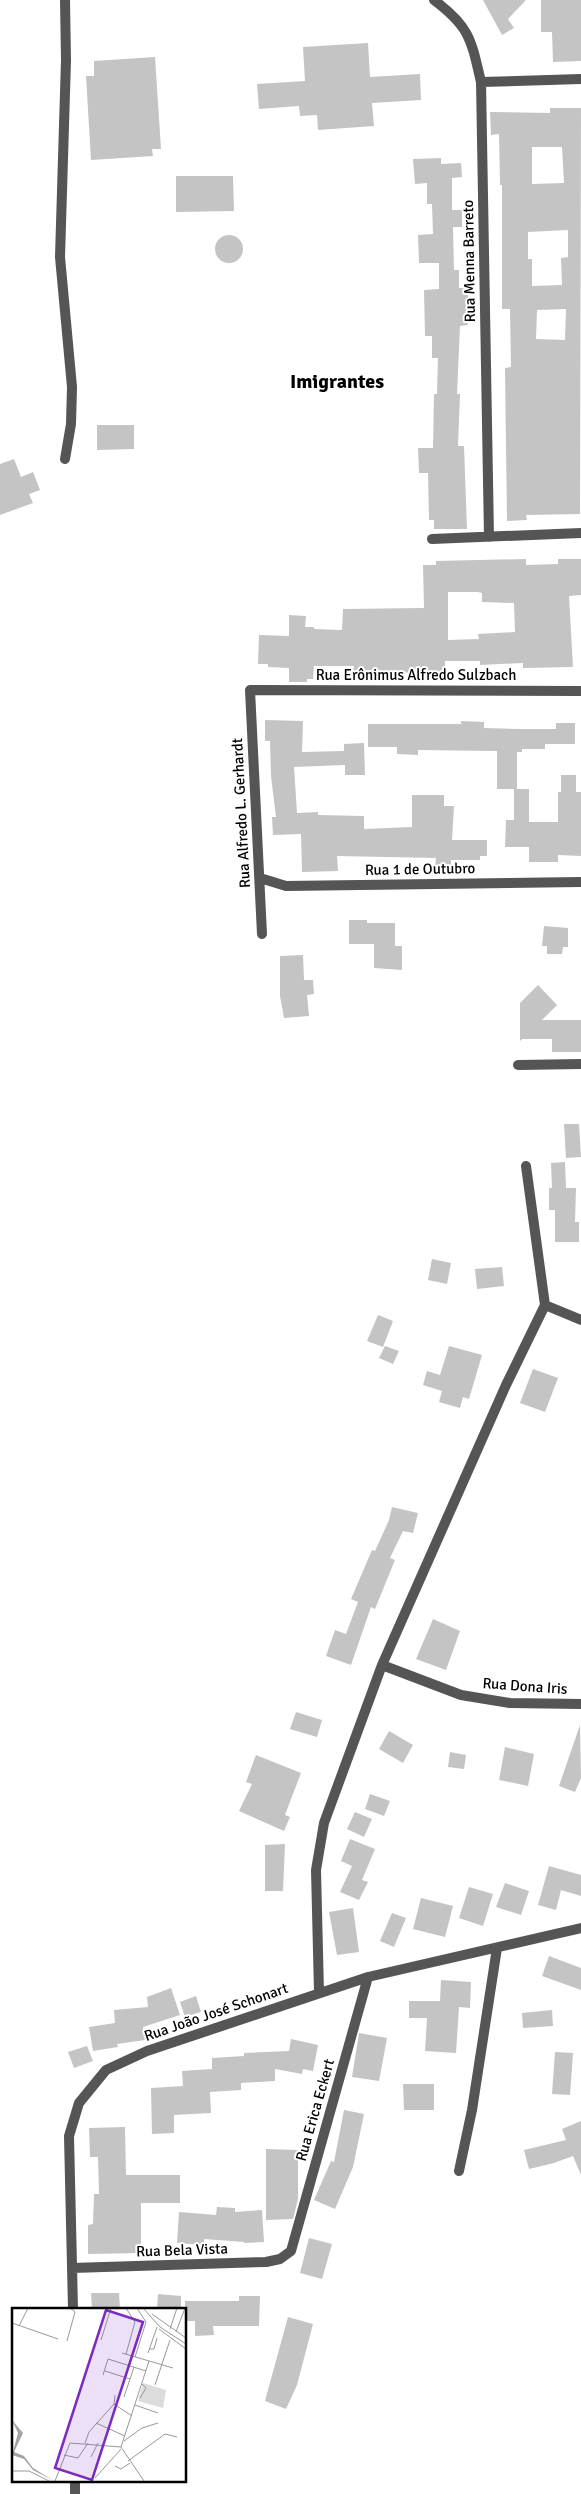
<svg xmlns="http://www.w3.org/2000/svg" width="581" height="2494" font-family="Signika,sans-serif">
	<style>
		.building { fill: #c4c4c4; fill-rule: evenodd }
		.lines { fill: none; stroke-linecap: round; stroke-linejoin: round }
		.minor { stroke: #555; stroke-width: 10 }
		.labels { text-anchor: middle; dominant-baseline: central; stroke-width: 4; stroke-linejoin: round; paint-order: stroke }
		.street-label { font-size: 15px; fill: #000; stroke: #fff }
		.district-label { font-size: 20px; font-weight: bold; fill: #000; stroke: #fff }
		.inset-road { fill: none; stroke: #999; stroke-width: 1 }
		.view { fill: #7b2cbf; fill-opacity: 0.15; stroke: #7b2cbf; stroke-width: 2.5 }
		.inset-edge { fill: none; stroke: #000; stroke-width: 2.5 }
	</style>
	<rect width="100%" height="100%" fill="#fff"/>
	<!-- building -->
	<path class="building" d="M483,0H526L508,19L514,28L502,35Z
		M541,0H581V61L553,62L552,32H541Z
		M368,43L370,77L420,74L421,100L372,103L374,126L318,130L317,115L300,116L299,106L259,109L257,84L305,81L303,47Z
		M155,57L161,149H152L153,156L91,160L86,76H94V61Z
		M550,108H581L580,514L526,515L527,520L507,521L505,368L511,367L510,309H502V185H500L499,134L491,135L490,112L550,113ZM532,147H562L564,183L532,184ZM568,230V257L561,258L562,285L532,286V259H528V232ZM566,309L565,340L536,339L537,310Z
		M441,158V164L461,163L462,177L452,178V210H462V227H453L454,270H459V288H468V325L460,326L457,394H460L458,446H464L467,529H434V520H429L428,473H419L418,448H433L434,394H437L438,358H432V336H425L424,290L439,289V263H419L418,235L433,234L432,204H427V183L415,184L413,159Z
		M176,176H233L234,211L176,212Z
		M215 249a14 14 0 1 1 28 0a14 14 0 1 1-28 0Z
		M97,425H134V449L97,450Z
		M14,459L21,477L33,472L40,490L29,494L33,503L0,515V464Z
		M526,559V565L558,564V559H581V595L569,596L573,667L523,668V663L480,665V661H445V673L353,672L354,666H314L313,679H307V682H289V668L268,667V664H258L259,635L289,636V615L306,616L305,627H314V629L342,630L343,609L424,608L423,565H436V561ZM448,592H478L482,593V602L514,603L515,632L478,634L479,639L448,640Z
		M265,720L303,721L302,752L344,751V744L364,743L365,775H345V765L294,767L297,813L318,812V815L364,816V829L412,827V795H444V806H454L452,840H487V856H480V860H451V868H435L436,858L337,856L338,871L302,872L301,834L273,835L272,817H276L271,776L270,741H265Z
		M461,721L484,722V728L522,729H556V723H575V744H545V749H522V752H517V789H497V751L418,750V755L397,754V747H368V724H461Z
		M561,775H576V792H581V856L558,855V862H529V847H505L506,820H514V789H529V822H558V792H561Z
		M349,920H367V923H395V946H402V970L374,968V944H349Z
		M544,926L568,928V947H563L562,954H547V946H542Z
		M303,955L304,980H313L314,994L307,995L309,1016L284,1018L280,996V956Z
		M538,985L557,1005L542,1020H581V1052H552V1039H522L520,1041V1003Z
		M564,1124H579L581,1157L566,1158Z
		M565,1162L566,1188H576L575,1222H579V1242H555V1210H549V1188H552L551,1163Z
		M432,1259L451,1263L447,1284L428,1280Z
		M502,1267L504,1286L477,1289L475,1269Z
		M378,1315L393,1321L383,1347L367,1341Z
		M385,1346L399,1351L393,1364L379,1358Z
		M449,1346L482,1355L469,1399L463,1397L460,1408L439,1402L442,1391L423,1385L427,1371L440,1375Z
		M533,1369L558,1378L545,1412L520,1403Z
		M392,1507L418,1513L413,1533L403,1531L390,1558L395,1560L375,1609L371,1607L351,1665L326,1656L335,1630L346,1634L358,1602L351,1599L372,1550L375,1551L389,1520Z
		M433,1619L460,1631L446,1670L416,1659Z
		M296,1712L322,1720L317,1737L290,1729Z
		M580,1725L581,1778L575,1792L559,1786Z
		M389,1731L413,1745L403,1763L379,1749Z
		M505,1747L534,1754L528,1786L499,1780Z
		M450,1752L466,1755L464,1769L448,1767Z
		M256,1755L301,1773L285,1815L290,1817L284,1831L239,1811L252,1784L246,1782Z
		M370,1794L390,1801L384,1816L365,1809Z
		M355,1812L372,1819L364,1837L347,1829Z
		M350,1839L375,1849L362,1880L368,1882L359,1900L340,1892L352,1866L341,1861Z
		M285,1844L283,1891H265V1845Z
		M549,1866L581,1875V1896L561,1890L556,1910L538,1905Z
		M505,1883L529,1891L521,1915L496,1907Z
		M469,1887L493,1894L483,1926L459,1918Z
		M421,1898L453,1906L445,1937L413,1929Z
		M353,1908L359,1952L337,1955L329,1912Z
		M392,1913L406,1918L394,1947L380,1941Z
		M549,1956L581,1968V1990L542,1976Z
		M441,1980L471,1982L470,2008L459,2007L456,2053L425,2051L427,2018H409V2001H440Z
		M171,1988L180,2015L143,2027L145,2040L117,2044L118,2047L93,2051L89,2027L115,2023L114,2010L148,2007L147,1997Z
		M196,1996L201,2012L185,2017L180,2002Z
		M552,2010L553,2026L523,2028L522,2013Z
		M359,2033L387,2038L379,2081L352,2077Z
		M291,2039L318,2045L313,2071L303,2069L302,2074L275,2069V2081L241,2083V2090L210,2092L211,2113L174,2115V2133L152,2134L151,2088L183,2086L182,2071L212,2069V2058L244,2056V2053L289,2051Z
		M87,2046L93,2061L74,2068L68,2052Z
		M555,2052L573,2053L570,2095L552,2094Z
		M403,2084H434V2110H404Z
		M344,2110L364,2114L353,2167L335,2209L314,2200L331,2161L334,2162Z
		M581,2121V2175L573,2156L554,2163L529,2169L524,2150L566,2140L562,2129Z
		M125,2127L126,2175H180V2203H141V2253L88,2254V2225L93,2224L94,2194H99L98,2157H90L89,2128Z
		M266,2149L298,2150V2199L293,2219L266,2220Z
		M217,2207L235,2208V2212L262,2210L264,2242L244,2243V2242L204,2239V2245L177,2243L179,2212L216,2215Z
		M309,2238L332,2244L322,2279L300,2273Z
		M91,2293H119L120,2309H92Z
		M158,2294L181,2296V2309H157Z
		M239,2296H260L259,2326H213L214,2335L195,2336V2321H185V2301H239Z
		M288,2317L313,2324L297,2385L286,2409L265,2401Z"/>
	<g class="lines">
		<!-- minor -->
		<path class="minor" d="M65,0L66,60L60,257L72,387L71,424L65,459
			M434,0C470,27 471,39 481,82L489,537
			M481,82L581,79
			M432,539L581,533
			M260,878L286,886L581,882
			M262,934L250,690L581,691
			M518,1065L581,1064
			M545,1305L581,1320
			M382,1665L461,1695L510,1703L581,1704
			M319,1992L316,1870L324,1823L382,1665L506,1385L545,1305L526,1166
			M459,2171L472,2110L497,1948
			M72,2268L266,2262L280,2259L291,2251L368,1977
			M73,2309L69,2136L79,2103L106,2070L147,2051L368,1977L581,1928
			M75,2494V2480"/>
	</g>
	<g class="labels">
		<!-- street labels -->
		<g class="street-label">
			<text transform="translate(469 261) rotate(-91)">Rua Menna Barreto</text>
			<text x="416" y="675">Rua Erônimus Alfredo Sulzbach</text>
			<text transform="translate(241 813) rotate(-93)">Rua Alfredo L. Gerhardt</text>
			<text transform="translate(420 869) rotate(-1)">Rua 1 de Outubro</text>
			<text transform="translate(525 1686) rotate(4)">Rua Dona Iris</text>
			<text transform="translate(216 2012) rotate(-19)">Rua João José Schonart</text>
			<text transform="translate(315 2110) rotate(-74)">Rua Erica Eckert</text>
			<text transform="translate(182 2250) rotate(-2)">Rua Bela Vista</text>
		</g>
		<!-- district labels -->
		<g class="district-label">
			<text x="337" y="381">Imigrantes</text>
		</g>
	</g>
	<!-- overview -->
	<g transform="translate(12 2308)">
		<rect width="174" height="174" fill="#fff"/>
		<path d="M131,75L154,82L151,100L126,93Z" fill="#dcdcdc"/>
		<path d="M0,112L11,125L2,144L12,148L21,160L42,173L21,162L12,151L0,147L6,125Z" fill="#a3a3a3"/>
		<path class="inset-road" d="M131,0L148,19L174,36M140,6L174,30M0,15L46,31M7,18L16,0M147,21L174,41M158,21L165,0M164,24L173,0M89,32L99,0M55,33L63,4L58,0M137,41H142L145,30M110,45L161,60M136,45L145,19M114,46L123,14L114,0M123,49L134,14L125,0M93,63L118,71M91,67L96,51L134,63M143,77L158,32M112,89L122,59M128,90L134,80L130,76M102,96L120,108M123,97L146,105M84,115L113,128M112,133L130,120L146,115M73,135L77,124L102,96L103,87M109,139L137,53M109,139L132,173M52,147L66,150L76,135M79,149L86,135M116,153L153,126L165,129M103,158L109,161L118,155M0,163H17L37,173M83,170L109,141M43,173L58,135L109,139"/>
		<path class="view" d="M94,2L131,14L80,172L43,160Z"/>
		<rect width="174" height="174" class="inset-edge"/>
	</g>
</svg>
